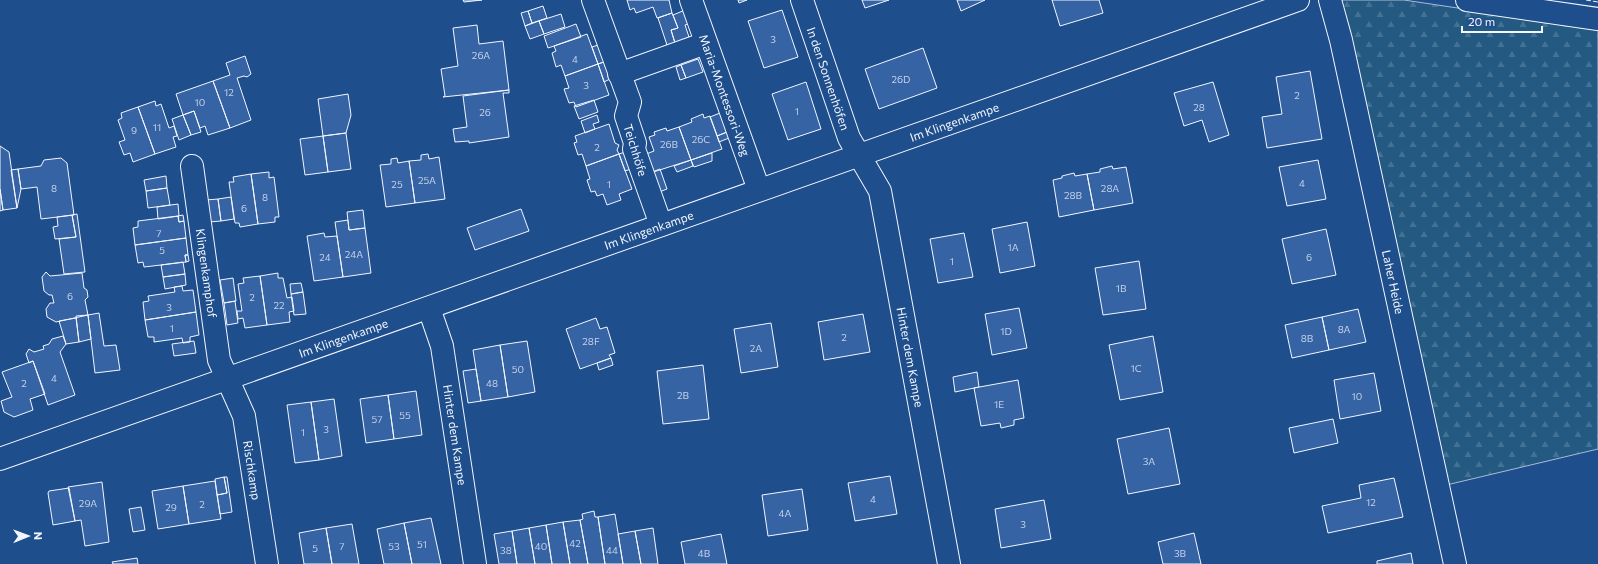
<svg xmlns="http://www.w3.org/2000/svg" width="1598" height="564" font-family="Commissioner,sans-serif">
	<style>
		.forest { fill: url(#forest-firs); stroke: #a8bbd7 }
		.building { fill: #3563a3; stroke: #f2f6ff }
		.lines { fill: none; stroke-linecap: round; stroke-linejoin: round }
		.minor-casing { stroke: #f2f6ff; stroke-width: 24 }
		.minor { stroke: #1f4e8c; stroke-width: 22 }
		.fence { stroke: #f2f6ff; stroke-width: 1; stroke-dasharray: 5 2; stroke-linecap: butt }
		.labels { text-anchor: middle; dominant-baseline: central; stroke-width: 3; stroke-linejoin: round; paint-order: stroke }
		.number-label { font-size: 10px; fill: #c3d1e8 }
		.street-label { font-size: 12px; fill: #f2f6ff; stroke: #1f4e8c }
	</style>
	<defs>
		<pattern id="forest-firs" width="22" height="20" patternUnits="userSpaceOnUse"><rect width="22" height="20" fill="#245a82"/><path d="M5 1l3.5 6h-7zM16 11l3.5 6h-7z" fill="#447295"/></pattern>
	</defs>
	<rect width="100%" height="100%" fill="#1f4e8c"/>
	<!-- forest -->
	<path class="forest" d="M1330,0H1404L1598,29V449L1438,487Z"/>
	<!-- building -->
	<path class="building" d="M463,0H482L464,2Z
		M627,0H669L672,13L657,18L653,7L636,13L634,8L630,10Z
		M738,0H747L739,3Z
		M862,0H889L865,8Z
		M957,0H985L961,11Z
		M1052,0H1099L1103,13L1060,26Z
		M543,6L547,18L532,23L528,11Z
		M685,10L690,23L685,25L689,37L675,43L671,30L678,28L673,15Z
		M782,10L798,57L764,68L748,21Z
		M528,11L532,23L525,26L521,13Z
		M672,13L678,28L671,30L675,43L667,45L658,18Z
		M561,14L565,27L544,34L539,21Z
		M539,21L544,34L530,39L525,26Z
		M576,24L581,37L548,48L544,36Z
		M477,25L479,44L503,41L509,90L443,97L445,96L441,69L458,66L453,28Z
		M587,34L598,64L565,76L561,65L556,67L552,53L556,51L554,46Z
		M598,45L604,62L598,64L592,47Z
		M923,48L937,88L879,109L865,69Z
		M245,56L251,74L247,77L244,76L237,78L251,120L230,128L213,81L230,75L226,63Z
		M698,59L703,72L686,78L681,65Z
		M604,62L610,79L604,82L598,64Z
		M598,64L609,95L576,107L574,102L569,103L564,89L569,88L565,76Z
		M681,65L686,78L680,80L676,67Z
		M1310,71L1322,139L1267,148L1262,117L1282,114L1276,77Z
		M213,81L230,128L208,135L205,126L200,128L194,111L183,115L176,94Z
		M806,82L821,129L788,140L772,94Z
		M1213,82L1229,135L1209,142L1202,120L1184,126L1174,93Z
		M509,90V93H503L509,137L469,143V141L455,142L453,129L467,127L463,96Z
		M348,94L351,115L346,133L323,136L318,99Z
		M594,100L598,112L579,119L574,106Z
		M155,101L156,106L161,104L169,128L174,126L177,136L173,137L176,147L155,154L138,107Z
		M138,107L155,154L133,162L130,153L124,155L119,142L125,140L118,120L122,118L121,113Z
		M194,111L201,132L191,135L183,115Z
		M720,113L727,132L717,136L710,117Z
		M703,114L704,118L710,116L722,149L691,160L679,127L692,122L691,119Z
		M183,115L191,135L179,140L172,119Z
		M597,115L599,122L593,124L595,129L585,133L581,121Z
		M609,124L615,143L619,145L617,150L619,154L586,166L582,154L578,155L574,143L577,142L575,136Z
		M679,127L691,160L647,174L641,156L654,151L649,137L655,135L654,132L666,128L667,131Z
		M727,132L729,138L719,142L717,136Z
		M346,133L351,169L328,172L323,136Z
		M323,136L328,172L305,175L300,139Z
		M0,146L9,152L17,208L3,210L0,189Z
		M625,152L631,169L625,171L619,154Z
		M712,153V161L694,167L691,160Z
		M428,154L429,159L439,157L445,199L415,203L409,161L421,160V155Z
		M619,154L632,189L619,194L621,200L607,205L603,194L597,196L595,191L591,192L587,180L590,179L586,166Z
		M61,158L67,163L74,215L41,219L37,187L21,189L18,169L41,166L44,160Z
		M397,158L398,163L409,161L415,203L386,207L380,165L391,164V159Z
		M691,160L693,166L677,172L674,166Z
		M1318,160L1326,199L1287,206L1279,167Z
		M1112,166L1113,169L1126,167L1133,203L1094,210L1087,174L1100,172V169Z
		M18,169L21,189L17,208L11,170Z
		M660,169L667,189L654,194L647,174Z
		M269,172V178L274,177L279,217H275V222L258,224L251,174Z
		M1074,173L1075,176L1087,174L1094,210L1059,217L1053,180L1062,178V176Z
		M251,174L258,224L240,227L239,223H235L229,182H234L233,177Z
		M166,176L167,188L146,191L144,180Z
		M167,188L170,205L148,208L146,191Z
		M0,189L3,210L0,211Z
		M231,197L234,219L221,221L218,199Z
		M218,199L221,221L209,222L206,200Z
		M178,204L179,216L158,219L157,207Z
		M521,209L529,231L475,250L467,228Z
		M363,210L365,228L349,230L347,212Z
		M77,214L85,272L64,274L59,239L76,237L72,215Z
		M72,215L76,237L55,239L53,227L58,226L57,217Z
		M183,215L184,221L179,222L178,216Z
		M178,216L179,222L184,221L186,238L135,245L133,228L138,227V221Z
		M348,220L349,230L365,228L371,273L343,277L335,222Z
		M1027,222L1035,266L1000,273L992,229Z
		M1326,229L1336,275L1292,284L1282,239Z
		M324,233L325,237L337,236L343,277L314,281L307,236Z
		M964,233L973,277L938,283L930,239Z
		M186,238L188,255H185L186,262L144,267L143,262L138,263L135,245Z
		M185,255H188L189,261L186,262Z
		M1139,261L1146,309L1103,315L1095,268Z
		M183,262L185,274L163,277L161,265Z
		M46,272L50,276L82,273L84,288L87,290L88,297L85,300L88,315L56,322L47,317L46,309L50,303H54L52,295H49L44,291L42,277Z
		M278,273V278H283L287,298L292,297L294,311L289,312L290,322L267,325L260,276Z
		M185,274L186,285L165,289L163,277Z
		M260,276L267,325L245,328L243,318L238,319L237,311H242L238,284L244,283L243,278Z
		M233,278L236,301L224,303L220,280Z
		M301,283L303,292L291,294L290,284Z
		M182,286L183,291L193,290L196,312L145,320L143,302L149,301L148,296L175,292L174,287Z
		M303,292L306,314L294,315L291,294Z
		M235,301L238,323L227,325L224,303Z
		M1019,308L1027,348L992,355L985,314Z
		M1358,309L1366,342L1329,350L1322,317Z
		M196,312L199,335L190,337V342L183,343L182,338L154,342V337H148L145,320Z
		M99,313L104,346L116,345L120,370L95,373L88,315Z
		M863,314L870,352L824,360L818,322Z
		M88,315L91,339L79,342L76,316Z
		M1322,317L1329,350L1292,358L1285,325Z
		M76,318L79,342L66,344L59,321Z
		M596,318L600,329L607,327L615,353L609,355L611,358L580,369L566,329Z
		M771,323L778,367L741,373L734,329Z
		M63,336L66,344L60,352L75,395L48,405L33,361L29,363L26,354L29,349L34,352L44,349L43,346L49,344L52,339Z
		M1153,336L1163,392L1120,400L1109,345Z
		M194,341L196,353L174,356L172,344Z
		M527,341L535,392L508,397L500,345Z
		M500,345L508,397L481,401L473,350Z
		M611,358L613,365L599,370L597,363Z
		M33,361L45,394L30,399L33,410L14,417L4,412L1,401L12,397L2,372Z
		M703,365L709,419L663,424L657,371Z
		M476,369L481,401L468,403L463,371Z
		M977,372L979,387L955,392L953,377Z
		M1374,373L1381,411L1340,419L1334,380Z
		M1018,380L1024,418L1014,420V425L1001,428L1000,423L981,426L974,388Z
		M416,391L422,435L394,439L388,395Z
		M388,395L394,439L366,443L360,399Z
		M334,399L342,456L319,460L311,402Z
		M311,402L319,460L295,463L287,405Z
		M1333,419L1338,443L1294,453L1289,428Z
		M1169,428L1180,484L1128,494L1117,439Z
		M890,476L897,514L855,521L848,483Z
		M224,477H227L232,512L220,514L217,495L227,493Z
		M224,477L227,493L217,495L215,479Z
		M1394,478L1403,517L1328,533L1322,506L1361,498L1359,485Z
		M215,481L221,519L189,524L183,486Z
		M102,482L109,542L85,546L81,520L75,521L68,487Z
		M183,486L189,524L158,529L152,491Z
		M69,488L75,521L53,525L48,493L49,491Z
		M802,489L808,530L768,536L762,495Z
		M1044,500L1051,539L1001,548L995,509Z
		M141,507L145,530L133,532L129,509Z
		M594,511L595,517H598L605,564H588L580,520L583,519L582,514Z
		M615,514L623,564H605L598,517Z
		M431,518L441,564H412L404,523Z
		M580,520L588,564H570L563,522Z
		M563,522L570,564H552L546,525Z
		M404,523L412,564H384L377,529Z
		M352,524L359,564H332L326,528Z
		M546,525L552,564H535L529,528Z
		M326,528L332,564H304L299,533Z
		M529,528L535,564H517L512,531Z
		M653,528L658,564H641L635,531Z
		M512,531L517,564H499L494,534Z
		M635,531L641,564H623L618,534Z
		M1194,533L1201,564H1163L1158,542Z
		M721,534L727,564H685L681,542Z
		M1411,553L1413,564H1377V561Z
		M137,558L138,564H113L112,562Z"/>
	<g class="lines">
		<defs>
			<g id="minor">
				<path d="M593,0L630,102L626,116L635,143L634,149L661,225"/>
				<path id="s1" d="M691,0L759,190"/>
				<path id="s2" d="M802,0L849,138L880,191L949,564"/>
				<path id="s3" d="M1330,0L1341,40L1455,564"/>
				<path d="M1467,0L1598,19"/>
				<path d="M619,74L706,43"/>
				<path id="s4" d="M192,166L219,360L244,416L267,564"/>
				<path id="s5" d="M429,308L442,346L475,564"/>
				<path id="s6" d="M0,459L1298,0"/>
			</g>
		</defs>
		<!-- minor casing -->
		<use href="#minor" class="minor-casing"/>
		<!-- minor -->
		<use href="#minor" class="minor"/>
		<!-- fence -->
		<path class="fence" d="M1586,0L1598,2"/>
	</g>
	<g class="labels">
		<!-- number labels -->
		<g class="number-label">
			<text x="773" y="39">3</text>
			<text x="481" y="55">26A</text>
			<text x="575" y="59">4</text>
			<text x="901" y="79">26D</text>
			<text x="586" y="85">3</text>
			<text x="229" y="92">12</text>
			<text x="1297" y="95">2</text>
			<text x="200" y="102">10</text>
			<text x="1199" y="107">28</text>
			<text x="797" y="111">1</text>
			<text x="485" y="112">26</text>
			<text x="157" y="127">11</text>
			<text x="134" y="130">9</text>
			<text x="701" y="139">26C</text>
			<text x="669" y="144">26B</text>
			<text x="597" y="147">2</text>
			<text x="427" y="180">25A</text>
			<text x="1302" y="183">4</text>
			<text x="397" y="184">25</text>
			<text x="609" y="184">1</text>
			<text x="54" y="188">8</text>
			<text x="1110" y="188">28A</text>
			<text x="1073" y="195">28B</text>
			<text x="265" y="197">8</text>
			<text x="244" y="208">6</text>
			<text x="159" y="233">7</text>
			<text x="1013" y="247">1A</text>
			<text x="162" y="250">5</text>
			<text x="354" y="254">24A</text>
			<text x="325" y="257">24</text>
			<text x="1309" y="257">6</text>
			<text x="952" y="261">1</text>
			<text x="1121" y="288">1B</text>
			<text x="70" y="296">6</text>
			<text x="252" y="297">2</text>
			<text x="279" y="305">22</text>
			<text x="169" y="307">3</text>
			<text x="172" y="328">1</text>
			<text x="1344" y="329">8A</text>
			<text x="1006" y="331">1D</text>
			<text x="844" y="337">2</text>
			<text x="1307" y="338">8B</text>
			<text x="591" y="341">28F</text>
			<text x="756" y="348">2A</text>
			<text x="1136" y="368">1C</text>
			<text x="518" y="369">50</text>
			<text x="54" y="378">4</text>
			<text x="24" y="383">2</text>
			<text x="492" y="383">48</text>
			<text x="683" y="395">2B</text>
			<text x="1357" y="396">10</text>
			<text x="999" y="404">1E</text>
			<text x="405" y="415">55</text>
			<text x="377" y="419">57</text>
			<text x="326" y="429">3</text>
			<text x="303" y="432">1</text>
			<text x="1149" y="461">3A</text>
			<text x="873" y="499">4</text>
			<text x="1371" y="502">12</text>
			<text x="88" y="503">29A</text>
			<text x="202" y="504">2</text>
			<text x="171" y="507">29</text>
			<text x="785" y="513">4A</text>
			<text x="1023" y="524">3</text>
			<text x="575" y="543">42</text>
			<text x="422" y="544">51</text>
			<text x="342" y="546">7</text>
			<text x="394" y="546">53</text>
			<text x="541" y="546">40</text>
			<text x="315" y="548">5</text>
			<text x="506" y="550">38</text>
			<text x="612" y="550">44</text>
			<text x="704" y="553">4B</text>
			<text x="1180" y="553">3B</text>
		</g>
		<!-- street labels -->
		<g class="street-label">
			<text stroke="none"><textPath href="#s2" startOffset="83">In den Sonnenhöfen</textPath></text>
			<text stroke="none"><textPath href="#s1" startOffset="101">Maria-Montessori-Weg</textPath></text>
			<text stroke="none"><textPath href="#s6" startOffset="1012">Im Klingenkampe</textPath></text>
			<text transform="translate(636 150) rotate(73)">Teichhöfe</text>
			<text stroke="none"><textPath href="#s6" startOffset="688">Im Klingenkampe</textPath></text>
			<text stroke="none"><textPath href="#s4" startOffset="108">Klingenkamphof</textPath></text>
			<text stroke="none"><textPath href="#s3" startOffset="289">Laher Heide</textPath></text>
			<text stroke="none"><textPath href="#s6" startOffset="364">Im Klingenkampe</textPath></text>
			<text stroke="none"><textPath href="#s2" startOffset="376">Hinter dem Kampe</textPath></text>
			<text stroke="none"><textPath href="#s5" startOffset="130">Hinter dem Kampe</textPath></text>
			<text stroke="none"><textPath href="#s4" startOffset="312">Rischkamp</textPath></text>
		</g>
	</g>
	<!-- north arrow -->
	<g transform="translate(28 536) rotate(89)" stroke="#1f4e8c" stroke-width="3" paint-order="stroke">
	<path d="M0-3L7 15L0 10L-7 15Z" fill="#f2f6ff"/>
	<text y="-6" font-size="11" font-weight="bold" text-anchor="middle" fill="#f2f6ff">N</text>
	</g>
	<!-- scale -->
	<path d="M1462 26v6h80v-6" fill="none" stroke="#f2f6ff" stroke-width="2"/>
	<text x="1468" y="26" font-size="12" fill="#f2f6ff" stroke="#1f4e8c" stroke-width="3" paint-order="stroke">20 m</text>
</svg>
